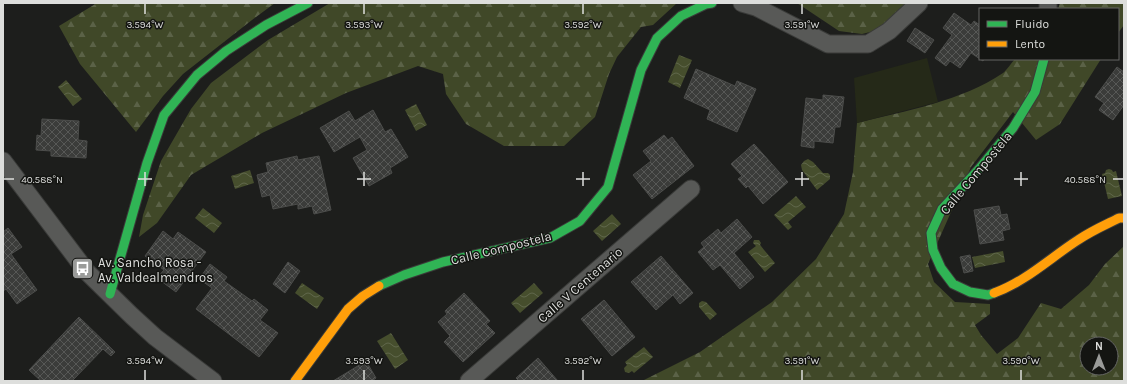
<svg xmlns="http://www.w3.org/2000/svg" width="1127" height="384" font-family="Karla,sans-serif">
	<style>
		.forest { fill: url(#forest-firs); fill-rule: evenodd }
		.green { fill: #252918 }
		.water { fill: url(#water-waves) }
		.building { fill: url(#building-cross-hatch); stroke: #4c4d4b }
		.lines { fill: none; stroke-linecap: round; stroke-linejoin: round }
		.street-casing { stroke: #3a3b39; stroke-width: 19 }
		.fast-casing { stroke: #3a3b39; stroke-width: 11 }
		.slow-casing { stroke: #3a3b39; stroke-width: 11 }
		.street { stroke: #585957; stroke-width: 17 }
		.fast { stroke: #30b455; stroke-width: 9 }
		.slow { stroke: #ff9f0a; stroke-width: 9 }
		.ticks { fill: none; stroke: #dddedc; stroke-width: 1.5 }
		.labels { text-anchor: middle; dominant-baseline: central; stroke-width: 3; stroke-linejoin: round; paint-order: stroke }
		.street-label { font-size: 13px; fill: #dddedc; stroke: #141512 }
		.poi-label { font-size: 13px; fill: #dddedc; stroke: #141512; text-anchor: start }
		.ticks-label { font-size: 10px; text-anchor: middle; fill: #dddedc; stroke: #141512; stroke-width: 3; stroke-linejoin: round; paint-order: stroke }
	</style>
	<defs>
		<pattern id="forest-firs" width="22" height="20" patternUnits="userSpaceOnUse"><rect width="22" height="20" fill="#404828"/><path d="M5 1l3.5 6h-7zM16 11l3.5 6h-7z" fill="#5b6247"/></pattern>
		<pattern id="water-waves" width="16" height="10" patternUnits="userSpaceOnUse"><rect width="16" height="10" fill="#464e2d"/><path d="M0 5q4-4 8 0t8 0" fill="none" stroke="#60674b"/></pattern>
		<pattern id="building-cross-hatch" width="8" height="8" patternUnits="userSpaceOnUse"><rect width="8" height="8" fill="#3b3c3a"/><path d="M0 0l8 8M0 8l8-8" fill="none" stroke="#575856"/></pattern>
	</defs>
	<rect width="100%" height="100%" fill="#1d1e1c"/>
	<!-- forest -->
	<path class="forest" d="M97,3H275L252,20L183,74L163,96L136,132L80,64L59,26Z
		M330,3H677L653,25L641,27L617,57L609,74L595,117L564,146H504L466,124L446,94L443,74L418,66L346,93L262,133L191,175L157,223L139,237L143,215L161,161L191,109L211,83L268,40Z
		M797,3H907L878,30L862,34L839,31Z
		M1060,3H1122L1124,4V25L1118,33V9H1058Z
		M1015,59H1101L1060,124L1036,140L1013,112L971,167L928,264L934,282L955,302L990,304V314L975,325L981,335L997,354L1018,338L1041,303L1061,309L1089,285L1105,264L1124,246V381H642L700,352L772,302L816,259L844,214L853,172L857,123C905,111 962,101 1003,73C1007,70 1011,63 1015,59ZM1087,344H1111V368H1087Z"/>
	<!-- green -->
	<path class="green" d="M927,58L938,102L857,123L854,78Z"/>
	<!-- water -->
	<path class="water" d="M679,55L692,60L680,88L668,82Z
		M66,80L82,99L73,106L58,87Z
		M416,104L427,125L416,131L405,110Z
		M808,159L813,162L823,173H828L830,175V179L817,190L802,170L801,165L804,161Z
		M1109,169L1112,170L1113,172L1116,171L1122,196L1108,199L1102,174L1105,173L1106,170Z
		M250,170L254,183L235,189L231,176Z
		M796,196L806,207L788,222L792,227L788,230L774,215Z
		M203,208L222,223L214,233L195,218Z
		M612,214L621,224L602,241L593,231Z
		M754,240H759L761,243L760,245L775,263L765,272L748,252L756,246L753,243Z
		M1003,251L1005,262L975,268L972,257Z
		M302,283L324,298L317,309L295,293Z
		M534,283L543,293L520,313L511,303Z
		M702,301L706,302L717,314L710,320L699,307V303Z
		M391,333L408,360L395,369L377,341Z
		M644,347L653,357L634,373L632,371L629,373L625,372L624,368L627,365L625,362Z"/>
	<!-- building -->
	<path class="building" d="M954,13L971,25L974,21L980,25V59H984L983,61L971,53L960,68L950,61L946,66L935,58L952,35L943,28Z
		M915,28L934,40L925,53L907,41Z
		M1117,67L1124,72V105L1113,120L1099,110L1104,103L1095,97Z
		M696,69L735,86L737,81L756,89L737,132L707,119L710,110L684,98Z
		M823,95L844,97L840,127H835L833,143L814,141V148L801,146L806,98L823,100Z
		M373,110L385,132L391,129L408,157L390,168L392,173L369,186L353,158L367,150L360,137L334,152L320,128L349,111L355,121Z
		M42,119L79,121L78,140L87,141L86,158L51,156V151L36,150L37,135L41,136Z
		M664,135L668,140L672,137L694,166L652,199L633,175L651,161L643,151Z
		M754,144L788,182L763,204L748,186L746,188L738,179L742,176L731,164Z
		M297,156L298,160L319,156L331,210L314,214L312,206L298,209V204L273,209L270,195L262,197L257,175L268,172L266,163Z
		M999,206L1001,215L1007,214L1010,229L1002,231L1004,240L980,244L974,210Z
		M737,219L752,237L734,253L754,277L740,289L720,265L713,270L698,252L704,247L701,243L718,229L721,233Z
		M8,228L22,247L11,254L37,290L17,304L6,289L3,291V232Z
		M163,231L173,239L178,232L206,252L176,292L157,278L164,270L145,256Z
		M970,255L973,271L964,273L960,257Z
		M661,256L693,293L680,304L673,295L656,310L631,282Z
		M288,262L300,271L285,293L273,284Z
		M210,264L227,277L224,281L252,301L254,299L268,310L260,320L278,333L259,357L196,309L212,288L199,279Z
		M464,293L490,321L486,324L495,333L463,362L444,342L450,336L438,322L447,314L445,311Z
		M604,300L635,337L612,356L581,319Z
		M79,317L115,352L111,356L103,349L72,381H41L29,370Z
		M538,358L558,381H519L516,378Z
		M366,361L376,378L372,381H333Z"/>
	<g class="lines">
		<defs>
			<path id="street" d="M742,3L756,7L828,44H868L889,31L919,3
				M1048,3V9
				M3,161L87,272L132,316L155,337L213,381
				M469,381L691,189"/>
			<path id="fast" d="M379,286L404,275L443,262L550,238L580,221L608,187L641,70L657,38L681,16L706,4L712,3
				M994,293L988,295L970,292L953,284L941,268L933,250L931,233L942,209L979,169L1013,128L1035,92L1044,59
				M110,294L147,163L164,115L197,75L226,51L266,25L308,3"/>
			<path id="slow" d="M994,293C1025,282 1050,258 1078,240C1091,231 1105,225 1119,218H1124
				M295,381L348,309L363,296L379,286"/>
		</defs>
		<!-- street casing -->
		<use href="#street" class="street-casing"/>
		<!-- fast casing -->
		<use href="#fast" class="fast-casing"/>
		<!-- slow casing -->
		<use href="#slow" class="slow-casing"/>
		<!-- street -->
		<use href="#street" class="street"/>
		<!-- fast -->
		<use href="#fast" class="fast"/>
		<!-- slow -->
		<use href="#slow" class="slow"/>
	</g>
	<!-- ticks -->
	<path class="ticks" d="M145,4V14M364,4V14M583,4V14M802,4V14M145,172V186M364,172V186M583,172V186M802,172V186M1021,172V186M4,179H14M138,179H152M357,179H371M576,179H590M795,179H809M1014,179H1028M1113,179H1123M145,370V380M364,370V380M583,370V380M802,370V380M1021,370V380"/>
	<!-- icons -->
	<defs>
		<symbol id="bus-square" viewBox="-11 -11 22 22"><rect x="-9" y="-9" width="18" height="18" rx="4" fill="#9a9b99" stroke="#141512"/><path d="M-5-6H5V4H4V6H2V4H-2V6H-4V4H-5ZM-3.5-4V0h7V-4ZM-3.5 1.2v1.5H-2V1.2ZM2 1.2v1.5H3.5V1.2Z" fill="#fff"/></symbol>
	</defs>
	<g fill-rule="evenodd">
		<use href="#bus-square" x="70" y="256" width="25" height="25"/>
	</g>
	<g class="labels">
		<!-- street labels -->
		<g class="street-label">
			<text transform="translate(976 173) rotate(-50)">Calle Compostela</text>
			<text transform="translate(501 248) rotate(-14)">Calle Compostela</text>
			<text transform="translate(580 285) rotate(-41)">Calle V Centenario</text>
		</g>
		<!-- poi labels -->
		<g class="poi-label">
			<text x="98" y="262">Av. Sancho Rosa -<tspan x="98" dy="15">Av. Valdealmendros</tspan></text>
		</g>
	</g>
	<g class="ticks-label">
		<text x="145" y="28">3.594°W</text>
		<text x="364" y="28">3.593°W</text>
		<text x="583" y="28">3.592°W</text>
		<text x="802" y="28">3.591°W</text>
		<text x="42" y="183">40.588°N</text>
		<text x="1085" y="183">40.588°N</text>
		<text x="145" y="364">3.594°W</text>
		<text x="364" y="364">3.593°W</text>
		<text x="583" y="364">3.592°W</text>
		<text x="802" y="364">3.591°W</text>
		<text x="1021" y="364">3.590°W</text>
	</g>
	<!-- border -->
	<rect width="1127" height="384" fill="none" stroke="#dddedc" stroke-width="8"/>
	<!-- legend -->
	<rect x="979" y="8" width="140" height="52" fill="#141512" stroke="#646563"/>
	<rect x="987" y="21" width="20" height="6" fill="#30b455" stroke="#646563"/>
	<text x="1015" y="28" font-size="12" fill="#dddedc">Fluido</text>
	<rect x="987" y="41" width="20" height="6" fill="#ff9f0a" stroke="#646563"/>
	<text x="1015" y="48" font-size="12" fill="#dddedc">Lento</text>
	<!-- north arrow -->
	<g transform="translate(1099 356)"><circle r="19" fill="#141512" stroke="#646563"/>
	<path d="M0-3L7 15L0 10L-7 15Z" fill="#9a9b99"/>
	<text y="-6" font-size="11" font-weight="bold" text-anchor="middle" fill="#dddedc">N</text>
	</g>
</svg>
